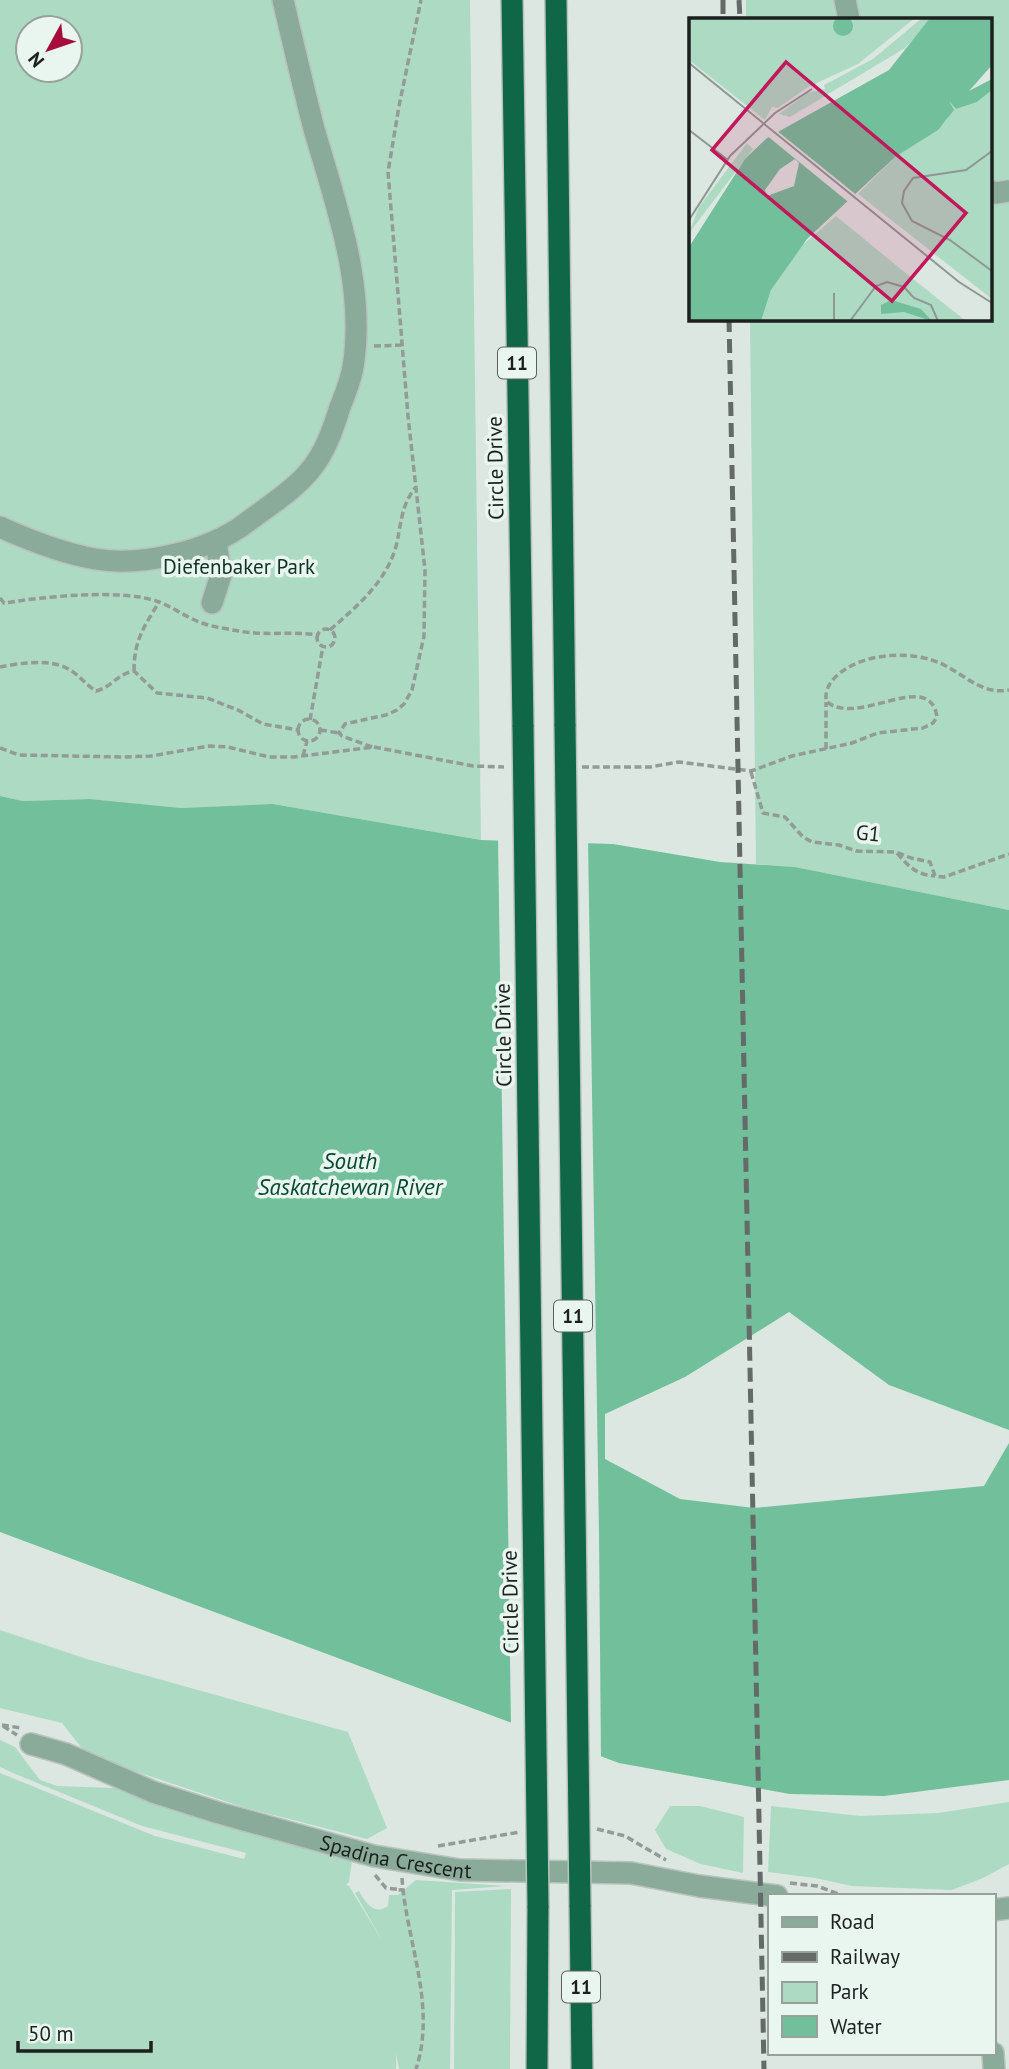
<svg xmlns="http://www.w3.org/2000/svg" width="1009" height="2069" font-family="'PT Sans',sans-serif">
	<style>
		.green { fill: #addac3; fill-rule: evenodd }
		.water { fill: #71bf9b }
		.pier { fill: #dce7e1 }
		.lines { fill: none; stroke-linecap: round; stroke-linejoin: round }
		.minor-casing { stroke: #b9c3be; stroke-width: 24 }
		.highway-casing { stroke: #b9c3be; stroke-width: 24 }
		.path { stroke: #939b96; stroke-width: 3.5; stroke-dasharray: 7 3.5; stroke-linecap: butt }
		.minor { stroke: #8bab9a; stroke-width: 21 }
		.highway { stroke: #0f6748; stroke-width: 21 }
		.rail { stroke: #646a67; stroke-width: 5; stroke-dasharray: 14 7; stroke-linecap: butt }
		.highway-bridge-casing { stroke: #b9c3be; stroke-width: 24; stroke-linecap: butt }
		.highway-bridge { stroke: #0f6748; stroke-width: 21 }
		.labels { text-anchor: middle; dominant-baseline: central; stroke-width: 7; stroke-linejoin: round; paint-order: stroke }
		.shield { fill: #e9f5ef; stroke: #5a605d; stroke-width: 2 }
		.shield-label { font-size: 19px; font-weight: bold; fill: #1c201e }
		.street-label { font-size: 21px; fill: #1c201e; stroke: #e9f5ef }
		.park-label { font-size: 21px; fill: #0e3223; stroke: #e9f5ef }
		.water-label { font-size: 23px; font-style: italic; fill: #064931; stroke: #e9f5ef }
		.inset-road { fill: none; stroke: #8f9793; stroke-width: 2 }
		.view { fill: #c2185b; fill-opacity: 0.15; stroke: #c2185b; stroke-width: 3.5 }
		.inset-edge { fill: none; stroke: #1c201e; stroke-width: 3.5 }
	</style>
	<rect width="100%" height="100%" fill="#dce7e1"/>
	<!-- green -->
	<path class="green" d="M0,0H470L481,840L273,804L181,808L90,799L23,801L0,796ZM28,28H70V70H28Z
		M746,0H1009V910L795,867L756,864L750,319L990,318V19H746Z
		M0,1630L87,1659L348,1732L387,1828L367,1839L246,1808L131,1770L85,1752L62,1723L0,1708Z
		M0,1740L15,1747L40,1780L57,1786L114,1788L194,1816L352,1860L349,1882L346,1885L349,1886L384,1944L355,1893L359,1891C365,1902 374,1916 388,1906L389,1895H398L416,1880L506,1886L452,1890L450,2069H399L396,2054V2069H0V1773L155,1836L244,1859L246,1853L142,1826L13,1773L0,1767Z
		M1009,1802V1864L983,1878L952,1890L852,1886L815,1878L768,1872L771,1806L860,1816L938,1813Z
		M670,1806H700L744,1817L743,1873L701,1864L666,1849L655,1830Z
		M511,1889L510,2069H454L455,1892Z"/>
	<!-- water -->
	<path class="water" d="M0,796L23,801L90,799L181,808L273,804L481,840L613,844L720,862L795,867L1009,910V1430L889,1385L789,1312L685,1377L605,1414V1459L680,1499L754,1508L984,1486L1009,1443V1780L884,1796L790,1794L619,1763L0,1532Z"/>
	<!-- pier -->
	<path class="pier" d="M498,837L588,840L599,1534L601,1760L511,1727Z"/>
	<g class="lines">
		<defs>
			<g id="minor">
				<path d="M845,0L849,19"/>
				<path d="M990,191L996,193L1009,191"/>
				<path d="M0,527C31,541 62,553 95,559C142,567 209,551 246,523C271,504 300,487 317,461C328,444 334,426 340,407C345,394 351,380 353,367C366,286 336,205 314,129C303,86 293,43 283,0"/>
				<path d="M212,603L221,575L216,541"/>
				<path id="s1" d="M31,1744L66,1754L153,1792L219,1813L374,1856L460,1870L631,1873L699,1886L777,1896"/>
				<path d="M993,1910L1009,1908"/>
				<path d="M993,2053L994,2069"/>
			</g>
			<path id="highway" d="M512,0L523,727
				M556,0L565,726
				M580,1905L582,2069
				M537,2069L538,1906"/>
		</defs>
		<!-- minor casing -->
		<use href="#minor" class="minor-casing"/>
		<!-- highway casing -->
		<use href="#highway" class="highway-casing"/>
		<!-- path -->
		<path class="path" d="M374,346L404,345
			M0,598L4,603C43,597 122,588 159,602C173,607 187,618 202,623C213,627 227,629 239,631C265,636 291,631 318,635
			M317 638a9 9 0 1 1 18 0a9 9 0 1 1-18 0Z
			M330,630C357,606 383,585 395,550C402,526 399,509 415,488
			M0,667C21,663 51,658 70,670C80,676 86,685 96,691C112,687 117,674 134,671L157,693L207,698L238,710L263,724L298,730
			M134,671C134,640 144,627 159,602
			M298 730a11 11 0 1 1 22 0a11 11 0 1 1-22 0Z
			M310,720L323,646
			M320,730L339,733
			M372,747L342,736L339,733L345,724L386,715L397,710L404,704L412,690L424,636L425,570L408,416L388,172L399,106L421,0
			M0,748L19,755L123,757L151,756L209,746L228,747L269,757H294L374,747L473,766L504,767
			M826,749V702
			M303,756L307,741
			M582,767H650L679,762L751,771L792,756L852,743L878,733L923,728L933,723L937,717C930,667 856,729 826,701C825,688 831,680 840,673C866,652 915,650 944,665C966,676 983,695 1009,690
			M751,772L763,813L785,817L803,837L812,842L839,845L856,851L896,852L911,858L930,862L935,876L944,877L1009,854
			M897,853C909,867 917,875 935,876
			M2,1725L21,1728
			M3,1726L17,1735
			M597,1829L625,1836L666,1860
			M438,1846L520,1832
			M375,1875L386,1888L403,1890H395
			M402,1878C406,1941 437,2005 416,2069
			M790,1883L817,1886L844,1896"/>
		<!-- minor -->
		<use href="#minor" class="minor"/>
		<!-- highway -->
		<use href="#highway" class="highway"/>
		<!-- rail -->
		<path class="rail" d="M723,0V19
			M739,0L740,19
			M729,318L764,2069"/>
		<defs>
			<path id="highway-bridge" d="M565,726L580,1905
				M523,727L538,1906"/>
		</defs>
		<!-- highway-bridge casing -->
		<use href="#highway-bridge" class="highway-bridge-casing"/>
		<!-- highway-bridge -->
		<use href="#highway-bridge" class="highway-bridge"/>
	</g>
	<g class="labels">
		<!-- shield labels -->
		<g class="shield">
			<rect x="498" y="347.5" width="38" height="31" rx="5"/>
			<rect x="554" y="1300.5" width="38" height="31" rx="5"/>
			<rect x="562" y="1971.5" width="38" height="31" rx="5"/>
		</g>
		<g class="shield-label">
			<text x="517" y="363">11</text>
			<text x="573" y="1316">11</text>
			<text x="581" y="1987">11</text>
		</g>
		<!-- street labels -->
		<g class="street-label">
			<text transform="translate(495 468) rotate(-91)">Circle Drive</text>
			<text transform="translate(868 833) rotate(6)">G1</text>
			<text transform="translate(503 1035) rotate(-91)">Circle Drive</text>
			<text transform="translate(510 1602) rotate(-91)">Circle Drive</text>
			<text stroke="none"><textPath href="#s1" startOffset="383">Spadina Crescent</textPath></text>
		</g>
		<!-- park labels -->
		<g class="park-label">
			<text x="239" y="566">Diefenbaker Park</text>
		</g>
		<!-- water labels -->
		<g class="water-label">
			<text x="350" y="1160">South<tspan x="350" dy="26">Saskatchewan River</tspan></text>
		</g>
	</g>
	<!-- overview -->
	<g transform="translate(689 18)">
		<rect width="303" height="303" fill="#dce7e1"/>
		<path d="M0,0H226L169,46L119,69L89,90L83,89L76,102L0,42ZM233,0H244L216,30L101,99L90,96L118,75L136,71L135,67L184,41ZM303,72V281L169,176L206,139L258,102L260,83L267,91L288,84ZM58,125L64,131L0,215L10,189ZM147,198L224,261L277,303H72L82,272L109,231Z" fill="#addac3"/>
		<path d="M144 8a10 10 0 1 1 20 0a10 10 0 1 1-20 0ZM241,0H303V47L280,73L303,61V72L288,84L267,91L260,83L265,92L249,112L206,139L118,221L82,272L72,303H0V229L56,141L78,120L200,52ZM106,141L110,145L105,168L78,178L76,172L91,151ZM202,282L232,291L243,303L215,294L192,296V287Z" fill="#71bf9b" fill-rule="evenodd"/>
		<path d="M87,112L170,179L163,187L77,117Z" fill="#dce7e1"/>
		<path class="inset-road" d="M0,45L270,264L303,285M0,112L39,142M303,133L277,152L224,160L215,173L213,185L223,203L261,222L303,253M0,202L41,138L86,95L123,71M145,275V303M161,303L187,268L198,264L215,269L225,280L242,287L249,303"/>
		<path class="view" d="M97,44L277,195L203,283L23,132Z"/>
		<rect width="303" height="303" class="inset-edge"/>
	</g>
	<!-- legend -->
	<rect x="768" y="1894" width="228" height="161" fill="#e9f5ef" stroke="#97a09b" stroke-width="2"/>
	<rect x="782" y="1917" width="35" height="10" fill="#8bab9a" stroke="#97a09b" stroke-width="2"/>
	<text x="830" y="1929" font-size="21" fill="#1c201e">Road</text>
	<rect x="782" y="1952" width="35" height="10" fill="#646a67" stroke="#97a09b" stroke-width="2"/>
	<text x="830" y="1964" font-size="21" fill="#1c201e">Railway</text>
	<rect x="782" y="1982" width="35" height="21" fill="#addac3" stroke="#97a09b" stroke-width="2"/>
	<text x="830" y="1999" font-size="21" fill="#1c201e">Park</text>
	<rect x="782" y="2016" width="35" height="21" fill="#71bf9b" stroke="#97a09b" stroke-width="2"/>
	<text x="830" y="2034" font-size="21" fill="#1c201e">Water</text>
	<!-- north arrow -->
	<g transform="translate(49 49) rotate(230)"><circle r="33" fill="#e9f5ef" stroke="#97a09b" stroke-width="2"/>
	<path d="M0-5L12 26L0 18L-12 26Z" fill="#a60d3d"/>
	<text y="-10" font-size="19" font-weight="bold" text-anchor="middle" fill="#1c201e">N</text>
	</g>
	<!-- scale -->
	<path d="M18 2041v10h133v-10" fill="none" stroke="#1c201e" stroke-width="3.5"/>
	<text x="28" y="2041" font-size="21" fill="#1c201e" stroke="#e9f5ef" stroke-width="5" paint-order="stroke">50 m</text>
</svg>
